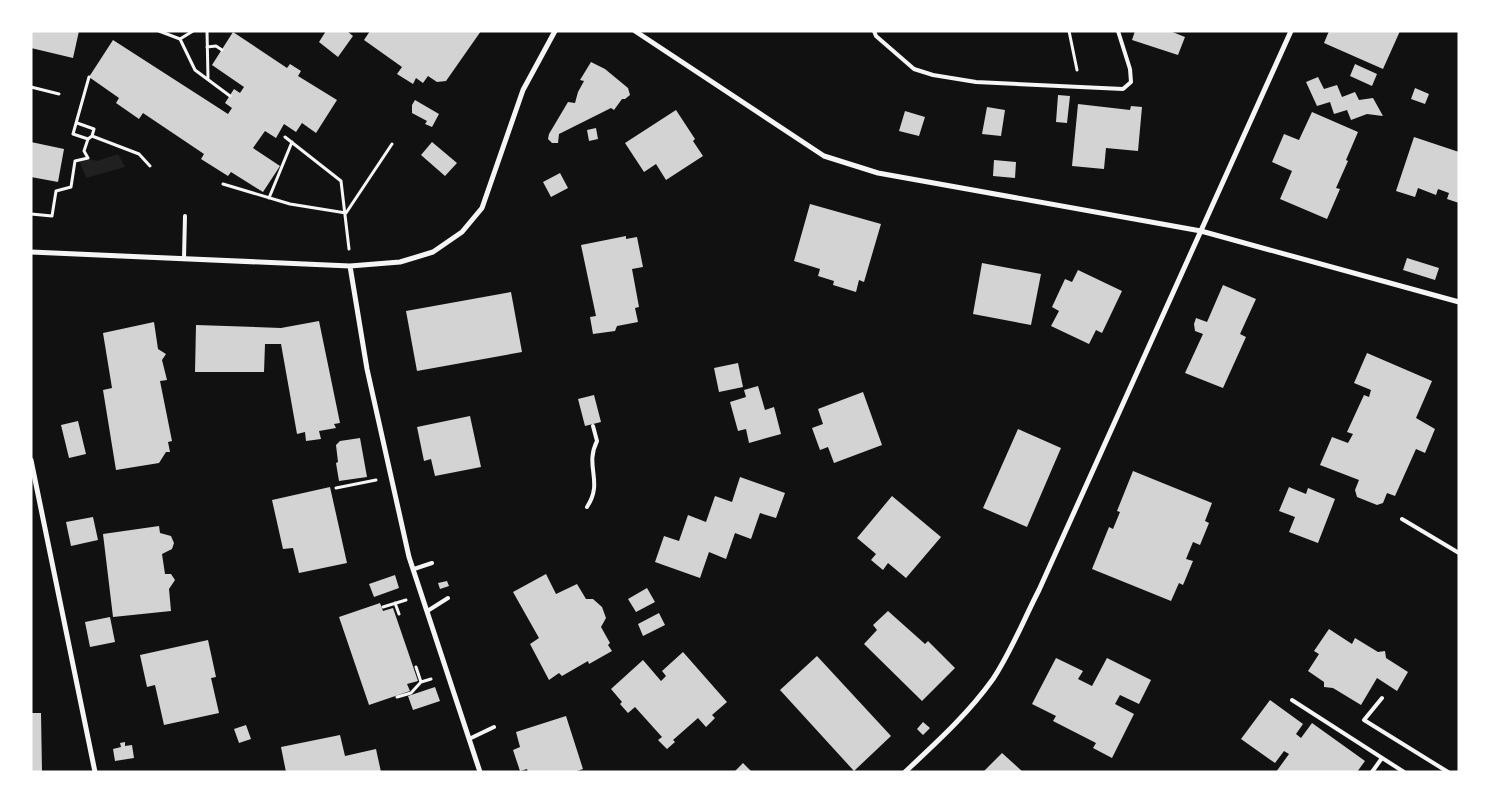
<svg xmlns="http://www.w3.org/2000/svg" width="1490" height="803" font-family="Quicksand,sans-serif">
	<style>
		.green { fill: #202020 }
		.building { fill: #d3d3d3 }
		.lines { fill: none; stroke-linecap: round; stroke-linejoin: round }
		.path { stroke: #f5f5f5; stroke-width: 3 }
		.service { stroke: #f5f5f5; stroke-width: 4 }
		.minor { stroke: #f5f5f5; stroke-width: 5 }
	</style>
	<rect width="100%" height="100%" fill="#111"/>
	<!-- green -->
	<path class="green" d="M118,154L125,167L86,178L80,162L90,159L97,161Z"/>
	<!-- building -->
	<path class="building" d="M31,31H79L73,58L31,48Z
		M326,31H347L353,36L338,57L319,42Z
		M370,31H481L446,81L437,82L428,76L423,83L416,78L413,84L397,74L402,67L364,40Z
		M1135,31H1170L1185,37L1178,55L1132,40Z
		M1329,31H1400L1383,69L1324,43Z
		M233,32L287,68L290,64L301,71L298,76L337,100L316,133L302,123L296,132L284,124L276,138L265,131L253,148L280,166L263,192L231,172L228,176L201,159L204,154L143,113L139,119L116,103L119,98L89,77L113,40L228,114L232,108L225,103L234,89L240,93L244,87L212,65Z
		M591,62L605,69L628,88L630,95L625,99H622L614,110L611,108L559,134L558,143H552L548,139L549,134L568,102L575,103L578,92L584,81L580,80Z
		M1355,64L1377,74L1372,86L1350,76Z
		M1318,77L1324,89L1337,85L1342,97L1355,92L1359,100L1373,98L1383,116L1367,114L1351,120L1347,110L1334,114L1330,102L1317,106L1306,82Z
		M1415,88L1429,94L1425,104L1411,99Z
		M1058,95L1070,96L1067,123L1056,122Z
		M415,100L439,114L432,127L425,124L427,121L412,113V105Z
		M1078,104L1130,110L1131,106L1142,107L1138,151L1106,148L1104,169L1072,166Z
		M987,107L1005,110L1001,136L982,134Z
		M676,110L695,139L693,141L703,156L666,180L656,164L644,172L625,143Z
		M905,111L925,117L919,136L899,131Z
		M1312,112L1358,132L1346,160L1348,161L1336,188L1340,189L1327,219L1280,199L1292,171L1272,162L1284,134L1299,140Z
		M596,128L598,139L589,141L587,130Z
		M1414,137L1459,152V203L1447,199L1449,193L1438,189L1436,195L1418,188L1415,197L1396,191Z
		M31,142L64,149L58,182L31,177Z
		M432,142L457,163L445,176L421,155Z
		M994,160L1016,162L1015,178L993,176Z
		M560,173L568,188L551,197L543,182Z
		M810,204L881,224L864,282L859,280L856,292L833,285L834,281L818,276L820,269L794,261Z
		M626,236V239L637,237L643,267L632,269L639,307L635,308L638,322L617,326L615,331L593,334L590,317L596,316L581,245Z
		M1407,258L1439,268L1435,280L1403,270Z
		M982,263L1041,274L1031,325L973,314Z
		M1078,270L1122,291L1102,333L1096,330L1089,344L1051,326L1059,311L1052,307L1065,279L1072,282Z
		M1223,285L1256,299L1240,334L1246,337L1223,388L1185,373L1203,334L1195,331L1194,324L1196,318L1207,322Z
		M511,292L522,352L417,371L406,311Z
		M319,321L340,423L334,424L336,428L319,431L321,439L306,441L305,432L297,434L281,344H265L264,372H195L196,325L281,328Z
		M154,322L158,349L166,354L162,360L167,380L160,381L172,441L168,442L170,452H166L159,463L116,470L103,390L112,388L103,333Z
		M1367,353L1432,381L1416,418L1435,429L1425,453L1416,449L1395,496L1387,493L1383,503L1377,505L1357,497L1355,490L1359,480L1320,465L1332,437L1348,443L1353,434L1347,432L1364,395L1369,397L1371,390L1354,383Z
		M738,363L743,387L719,392L714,368Z
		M758,386L765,410L774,407L781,434L749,443L746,429L738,431L730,402L746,397L744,390Z
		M863,392L882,445L834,463L828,447L820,450L812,428L823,424L818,409Z
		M594,395L601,422L585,426L578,399Z
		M470,416L481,467L435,476L431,459L424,461L417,427Z
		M78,421L86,454L69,458L61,425Z
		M1018,429L1061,448L1027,527L983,508Z
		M360,438L367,477L339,481L336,463L338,462L336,445L340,441Z
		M1133,471L1212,503L1205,521L1209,523L1200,545L1193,542L1186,559L1193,561L1183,585L1179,583L1171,601L1092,569L1109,527L1113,529L1120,512L1117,511Z
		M740,477L785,493L776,518L760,513L751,539L735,533L726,559L709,552L700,578L655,562L664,536L679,541L688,515L706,522L715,496L732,502Z
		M330,487L347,563L299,573L293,548L283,549L272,500Z
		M1289,487L1306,494L1308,488L1335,499L1318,543L1289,532L1295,517L1279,511Z
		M892,496L941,537L906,578L888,563L883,570L871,560L876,554L857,538Z
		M93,517L98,540L71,546L66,522Z
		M159,526L160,533L171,536L174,543L172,549L162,554L165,574H171L175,580L169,589L171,611L113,617L103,534Z
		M546,574L556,594L577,584L586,599H593L602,607L606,618L601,627L610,643L608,645L612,651L589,664L588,661L562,676L559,673L549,680L530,644L539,638L513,592Z
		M395,575L399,588L374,597L369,584Z
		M447,581L449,586L440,589L438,583Z
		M647,588L655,602L636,612L628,599Z
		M380,603L383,611L393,608L418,681L407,684L410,691L369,705L339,617Z
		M888,611L925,644L928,641L955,668L922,701L864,644L877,630L873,625Z
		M659,613L665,625L643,636L638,624Z
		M110,617L115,642L90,647L85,622Z
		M1329,629L1352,644L1355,638L1378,652L1385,651L1386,658L1408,672L1397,691L1377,678L1361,705L1333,688L1324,687V682L1308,671L1319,654L1314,651Z
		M208,640L216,677L211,678L219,713L164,725L155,685L147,687L140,655Z
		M683,652L727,702L712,715L715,718L706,727L698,718L673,740L675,742L667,749L658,740L662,737L635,707L628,713L620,704L622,702L611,689L643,660L661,681L666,676L662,671Z
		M817,656L891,736L854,771L780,690Z
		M1056,658L1083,671L1078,679L1092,686L1107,658L1151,680L1139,704L1120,695L1115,704L1134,714L1112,758L1093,748L1096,743L1053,721L1056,716L1032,704Z
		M435,687L440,701L413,710L408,696Z
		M1270,700L1303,724L1296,734L1301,738L1312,723L1365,761L1357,772H1276L1289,754L1284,751L1275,763L1241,739Z
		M31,713H41L42,772H31Z
		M566,716L583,769L574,772H528L527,769L520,771L513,750L520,747L516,732Z
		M923,722L930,728L923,735L917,729Z
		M246,725L251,739L239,743L234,729Z
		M340,735L345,756L376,749L381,772H286L281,747Z
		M125,742V746L132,745L134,758L115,761L113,749L121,747L120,743Z
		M1002,753L1023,772H983Z
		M743,763L752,772H734Z"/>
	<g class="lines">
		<!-- path -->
		<path class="path" d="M159,31L180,39L193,31
			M207,31L208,78
			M1069,31L1077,70
			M180,39L195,70L230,96
			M207,47L216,46L222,50
			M31,87L59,94
			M77,123L94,129L92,136
			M285,137L341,181L349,249
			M88,139L73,134L89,77
			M223,184L290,204L346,213L392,144
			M269,198L292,142
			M31,214L52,216L56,191L71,187L75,161L88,158L84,151L88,139L92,136L139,154L150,166
			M336,488L376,480
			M395,603L399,614
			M383,607L406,600
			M416,667L421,682L431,679
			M397,697L411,693L421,682"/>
		<!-- service -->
		<path class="service" d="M874,31L876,36L914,69L933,75L976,82L1123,89L1131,82L1130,69L1118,31
			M184,258L185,216
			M587,507C604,481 584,467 597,441L593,426
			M1402,519L1459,553
			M414,569L432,563
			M429,610L448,598
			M1382,698L1364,720L1448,772
			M1292,700L1404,772
			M469,739L494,727
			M1372,772L1382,758"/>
		<!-- minor -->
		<path class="minor" d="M635,31L824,156L878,173L1201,231L1459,302
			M31,252L350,266L400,262L433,252L462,232L482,208L523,90L555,31
			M350,266L367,369L409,557L480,772
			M31,460L95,772
			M905,772C936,743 968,714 993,679C1011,652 1024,619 1039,590L1291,31"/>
	</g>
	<!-- border -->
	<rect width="1490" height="803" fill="none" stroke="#ffffff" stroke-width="65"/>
</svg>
